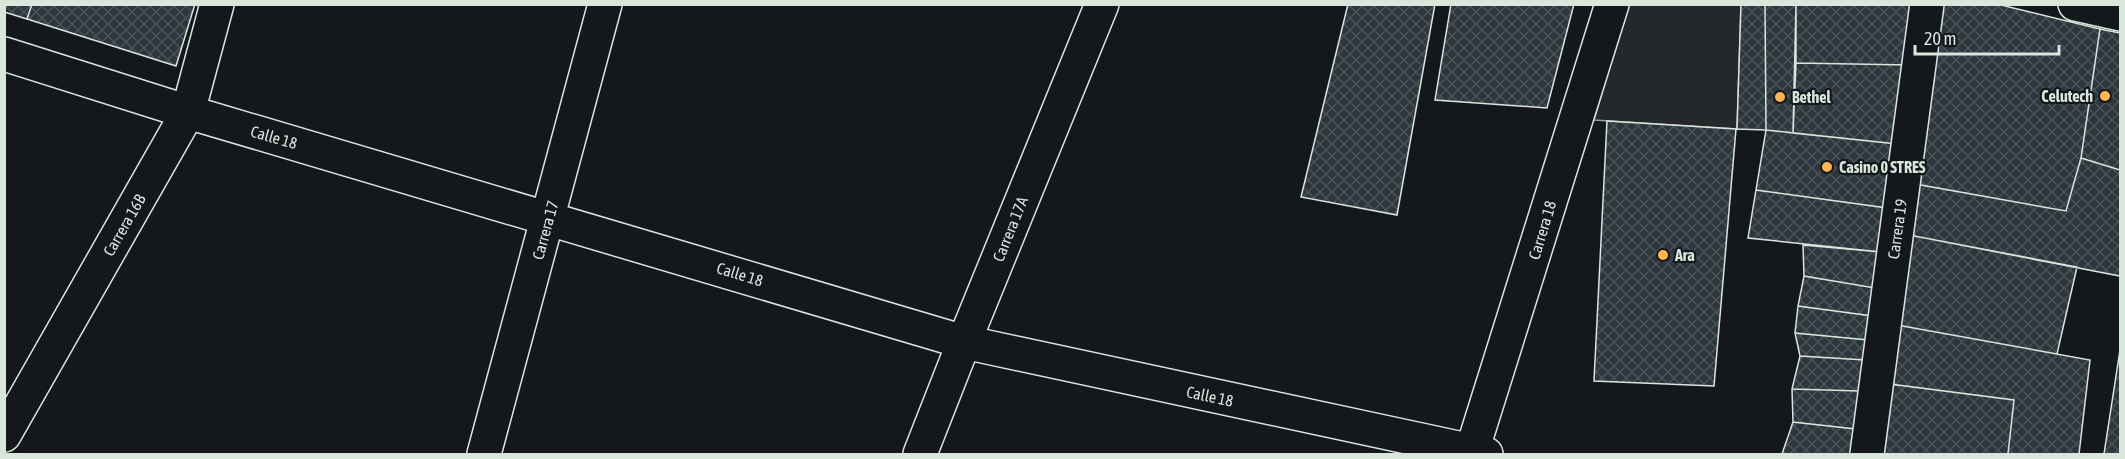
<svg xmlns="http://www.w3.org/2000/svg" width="2125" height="459" font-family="'Asap Condensed',sans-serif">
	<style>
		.parking { fill: #24282b; stroke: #939e99; stroke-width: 1.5 }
		.building { fill: url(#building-cross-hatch); stroke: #d8e6dc; stroke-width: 1.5 }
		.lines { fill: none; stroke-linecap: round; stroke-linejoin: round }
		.minor-casing { stroke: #d8e6dc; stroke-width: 36 }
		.major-casing { stroke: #d8e6dc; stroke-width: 36 }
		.minor { stroke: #14181c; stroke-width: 33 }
		.major { stroke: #14181c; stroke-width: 33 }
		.poi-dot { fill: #ffb74d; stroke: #14181c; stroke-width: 2 }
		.labels { text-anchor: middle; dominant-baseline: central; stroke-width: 4.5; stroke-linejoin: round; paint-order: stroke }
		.poi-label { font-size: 16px; font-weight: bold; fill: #d8e6dc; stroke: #14181c; text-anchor: start }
		.street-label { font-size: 16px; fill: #d8e6dc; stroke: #14181c }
	</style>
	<defs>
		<pattern id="building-cross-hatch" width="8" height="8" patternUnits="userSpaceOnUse" patternTransform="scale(1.5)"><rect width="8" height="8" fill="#2c363c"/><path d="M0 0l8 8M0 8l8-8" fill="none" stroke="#4a5358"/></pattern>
	</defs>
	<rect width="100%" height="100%" fill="#14181c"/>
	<!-- parking -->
	<path class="parking" d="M1628,5H1741L1737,129L1594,120Z"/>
	<!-- building -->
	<path class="building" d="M4,4H32L27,19L4,12Z
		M32,4H195L176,66L27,19Z
		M1348,4H1435L1397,215L1301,197Z
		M1451,4H1574L1547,108L1435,100Z
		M1741,4H1765L1766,130L1737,129Z
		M1765,4H1796L1793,133L1766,130Z
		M1796,4H1916L1909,65L1796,63Z
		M1940,4H1997L2100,29L2081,158L2066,211L1915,184Z
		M2100,29L2120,33V170L2081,158Z
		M1796,63L1909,65L1897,144L1793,133Z
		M1607,121L1736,129L1714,386L1594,381Z
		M1766,130L1897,144L1887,208L1756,190Z
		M2081,158L2120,170V276L1909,235L1915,184L2066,211Z
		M1756,190L1887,208L1881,252L1748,238Z
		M1909,235L2077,267L2057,354L1897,325Z
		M1803,245L1881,252L1875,288L1804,276Z
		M1804,276L1875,288L1872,316L1798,306Z
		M1798,306L1872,316L1868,340L1795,333Z
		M1897,325L2090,360L2079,454H2008L2014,400L1890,384Z
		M1795,333L1868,340L1865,360L1800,356Z
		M2120,350V454H2104Z
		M1800,356L1865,360L1860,391L1792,389Z
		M1890,384L2014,400L2008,454H1881Z
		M1792,389L1860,391L1855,429L1793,422Z
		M1793,422L1855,429L1851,454H1782Z"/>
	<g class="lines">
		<defs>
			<path id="minor" d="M2075,4L2120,14
				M4,54L188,112L964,342L1486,454
				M4,435L188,112L217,4
				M484,454L605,4
				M920,454L964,342L1102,4
				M1471,454L1612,4"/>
			<path id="major" d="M1867,454L1927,4"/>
		</defs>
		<!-- minor casing -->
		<use href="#minor" class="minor-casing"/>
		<!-- major casing -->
		<use href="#major" class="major-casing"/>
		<!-- minor -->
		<use href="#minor" class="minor"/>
		<!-- major -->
		<use href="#major" class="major"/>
	</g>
	<!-- markers -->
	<g class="poi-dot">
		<circle cx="2105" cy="96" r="6"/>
		<circle cx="1780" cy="97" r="6"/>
		<circle cx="1827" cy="167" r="6"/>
		<circle cx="1663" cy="255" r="6"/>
	</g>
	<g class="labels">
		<!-- poi labels -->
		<g class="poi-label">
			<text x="2093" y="96" text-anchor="end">Celutech</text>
			<text x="1792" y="97">Bethel</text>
			<text x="1839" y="167">Casino 0 STRES</text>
			<text x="1675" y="255">Ara</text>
		</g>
		<!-- street labels -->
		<g class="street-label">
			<text transform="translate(274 137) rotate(16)">Calle 18</text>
			<text transform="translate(124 225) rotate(-60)">Carrera 16B</text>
			<text transform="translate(1010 229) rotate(-68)">Carrera 17A</text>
			<text transform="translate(1897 229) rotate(-82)">Carrera 19</text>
			<text transform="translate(545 230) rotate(-75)">Carrera 17</text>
			<text transform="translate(1542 230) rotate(-73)">Carrera 18</text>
			<text transform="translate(740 274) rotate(17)">Calle 18</text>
			<text transform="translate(1210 396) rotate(12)">Calle 18</text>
		</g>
	</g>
	<!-- border -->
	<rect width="2125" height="459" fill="none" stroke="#d8e6dc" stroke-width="12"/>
	<!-- scale -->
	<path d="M1915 45v9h144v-9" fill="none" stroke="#d8e6dc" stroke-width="3"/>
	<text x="1924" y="45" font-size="18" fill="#d8e6dc" stroke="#14181c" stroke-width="4.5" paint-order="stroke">20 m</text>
</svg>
